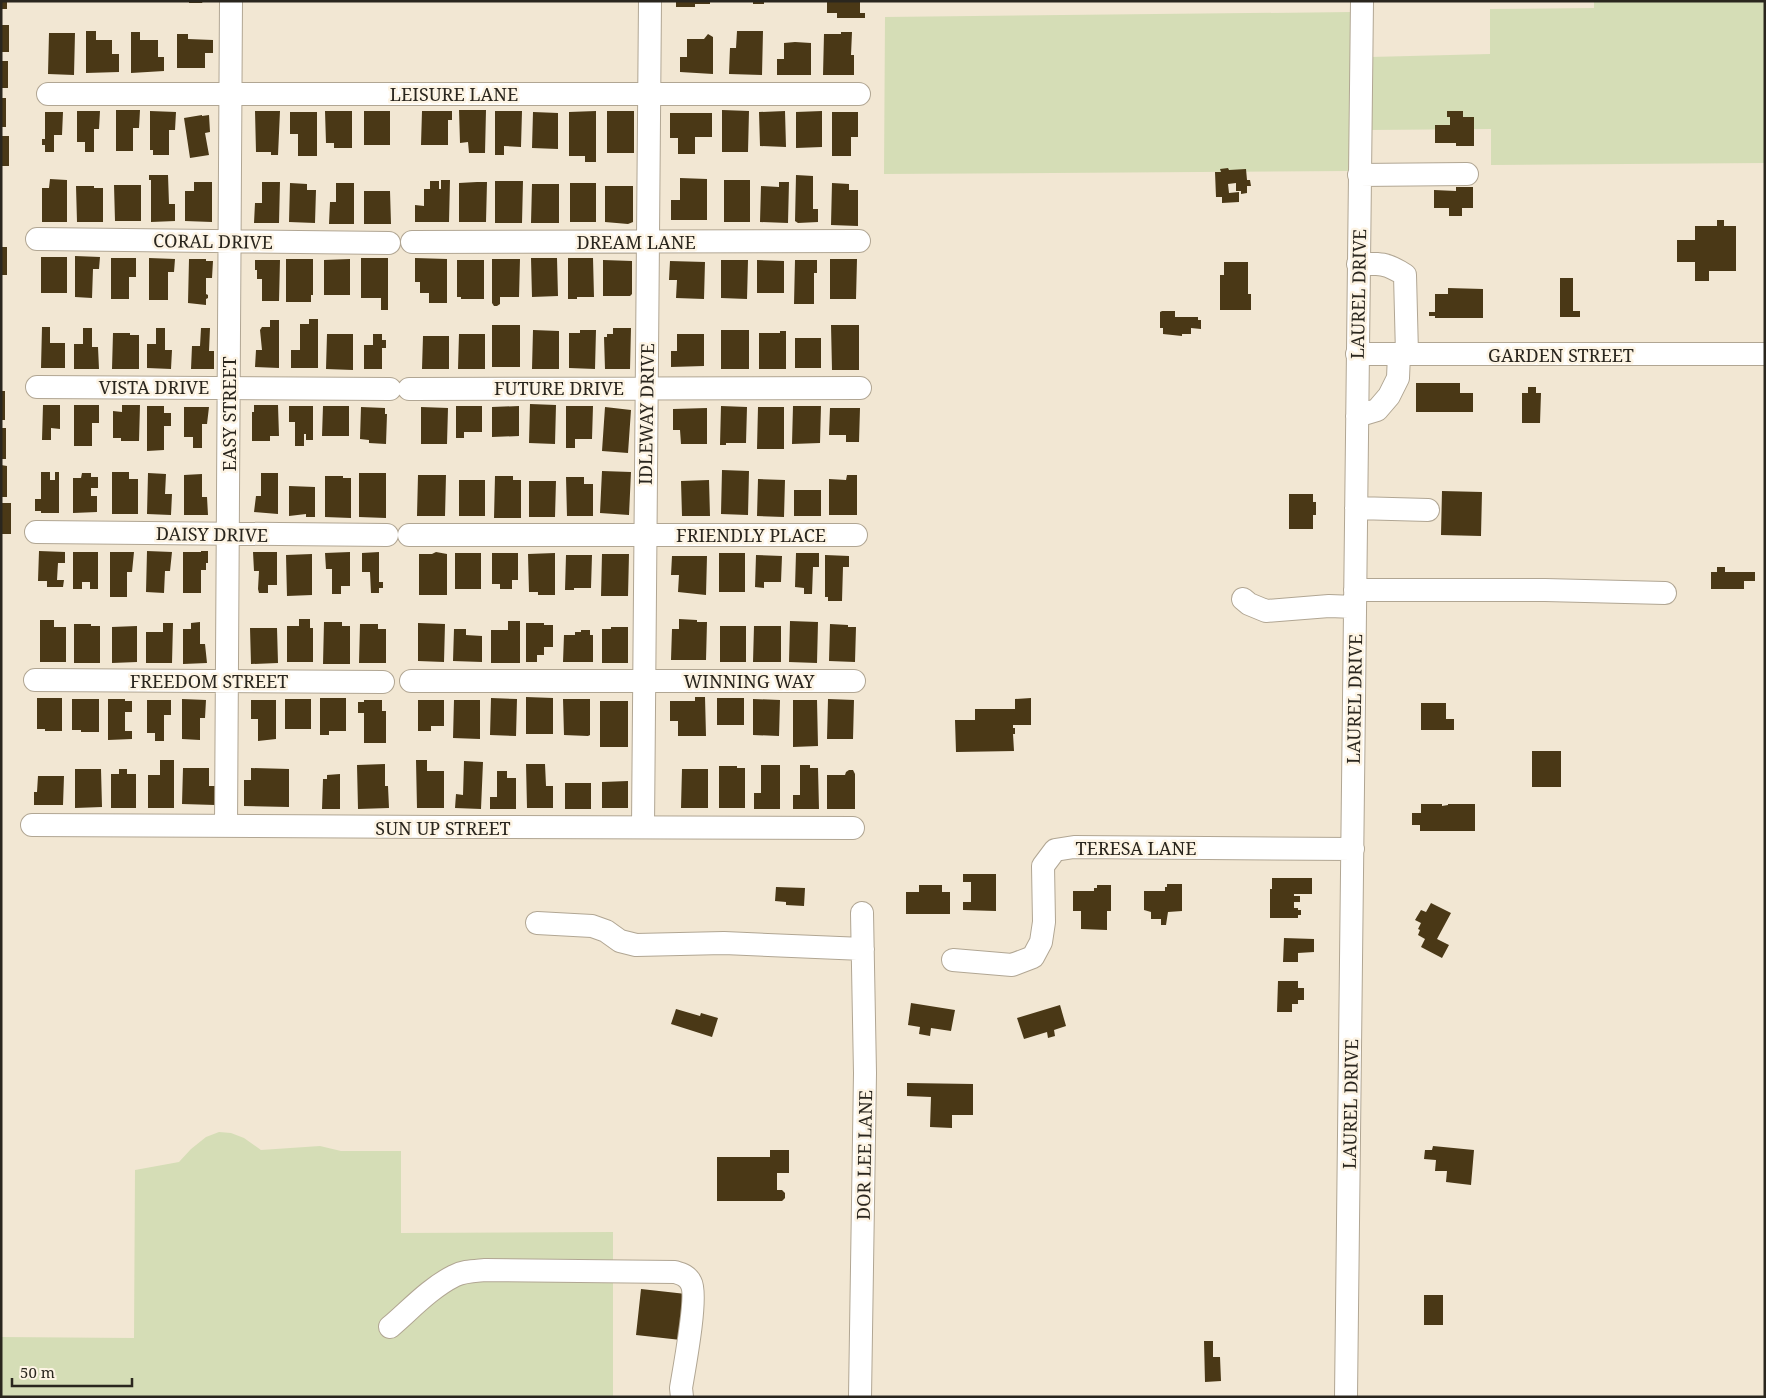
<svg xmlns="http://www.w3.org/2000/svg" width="1766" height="1398" font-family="'Noto Serif',serif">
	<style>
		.green { fill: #d5ddb6 }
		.building { fill: #4a3816 }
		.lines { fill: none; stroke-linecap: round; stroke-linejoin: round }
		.minor-casing { stroke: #b1a693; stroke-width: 24 }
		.minor { stroke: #fff; stroke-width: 22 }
		.labels { text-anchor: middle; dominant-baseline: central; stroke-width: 5; stroke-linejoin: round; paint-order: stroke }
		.street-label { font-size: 18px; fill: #2a261e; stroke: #fdf4e4 }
	</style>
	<rect width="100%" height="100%" fill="#f2e7d3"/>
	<!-- green -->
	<path class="green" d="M1594,1H1765V163L1491,165V129L1369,130L1370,57L1490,54V9L1594,8Z
		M1352,12L1350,171L884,174L885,17Z
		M219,1132L231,1133L244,1138L261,1150L320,1146L341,1151H401V1233L613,1232V1397H1V1337L134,1338L135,1170L179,1162L191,1149L206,1137Z"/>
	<!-- building -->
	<path class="building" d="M1,1H7V9H1Z
		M189,1H203L202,3H189Z
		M676,1H710V4H695V7H676Z
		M753,1H764V4H753Z
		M827,1H860V13H865V18H837V13H827Z
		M1,25H9V52H1Z
		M86,31H96V40H112V54H119V72L86,73Z
		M737,31H763L762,75L729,74L730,48H736Z
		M131,32H140V40H158V57H164V71L131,73Z
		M841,32H852L851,55H854V75H823L824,34H841Z
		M49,33H75L74,75L48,74Z
		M177,34H188V39L213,40V53H205V68H177Z
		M708,34L713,37V74L680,72V57H687V39H704Z
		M795,42L811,43V75H777V59H784V43Z
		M1,61H8V88H1Z
		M1,98H6V127H1Z
		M116,110H140L139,128H133V151H116Z
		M459,110H486L485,153H469L468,142L460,143Z
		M722,110L749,111L748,152H722Z
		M77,111H100L99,129H94V152H85V142H77Z
		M150,111L176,112L175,130H169V155H153V150H150Z
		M255,111H280L278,155H271V152H256Z
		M325,111H352V148H334V143H326Z
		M364,111H390V145H364Z
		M422,111H452V120H448V145H421Z
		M495,111H522L521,147L504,146V155H495Z
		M596,111V162H585V156H569V112Z
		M607,111H634V153H607Z
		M785,111L786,147L760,146L759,112Z
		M822,111V147L796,148V112Z
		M1447,111H1463V117H1474V146H1456V143H1435V125H1450V117H1447Z
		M45,112H63L62,135H54V152H45V145H42V139H45Z
		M290,112H317V156H298V134H290Z
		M533,112L558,113V149L532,148Z
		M832,112H858V137H851V156H832Z
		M670,113H712V137H695V154H678V138H670Z
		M202,115V116L209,115L210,132L205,133L209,155L190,158L184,118Z
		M1,136H9V166H1Z
		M1228,168L1229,170L1246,169L1247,180H1250L1251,186H1247V193L1241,194V191H1236V183L1228,184L1229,193L1239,192V202L1222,203V197H1216L1215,172H1221L1220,169Z
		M149,175H168L169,204H175V221L151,222V180H149Z
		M796,175L813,176V209H818V222L798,223L795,221Z
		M680,178L707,179V220H671V200H680Z
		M50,179L67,180V222H42V188H49Z
		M441,180H450L449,222H415V205L424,206V189H430V181H439V189H441Z
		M724,180H750V222H724Z
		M495,181H523L522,223H495Z
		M194,182H212V222L185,221V191H194Z
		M262,182H280L279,223H254L255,203H262Z
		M477,182H487L486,222H459V183Z
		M779,182H789L788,223L760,222L761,186L779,187Z
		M290,183L307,184V190H316L315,223L289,222Z
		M336,183H354V224H329L330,202H336Z
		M570,183H596V222H570Z
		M832,183L849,184V190H858V226L831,225Z
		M532,184H559V223H531Z
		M114,185H141V221H115Z
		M76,186H94V188H103V222H77Z
		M605,186H633V222L628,224L605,222Z
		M1456,187H1473V208H1462V216H1449V208H1434V190L1456,191Z
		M364,191H390L391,224H364Z
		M1717,220H1724V226H1736V271H1709V281H1695V262H1677V240H1695V226H1717Z
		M1,247H7V275H1Z
		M75,256L100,257L99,269H93L92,298L75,297Z
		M41,257H67V293H41Z
		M111,258H136V277H129V299H111Z
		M149,258L175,259L174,272H168V300H149Z
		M361,258H388V310H381V298H361Z
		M415,258L447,259V303H429V293H420V282H415Z
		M531,258H557L558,296L532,297Z
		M568,258H593L594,297H577V299H568Z
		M189,259H206V261H213L212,278H206V294L208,295V298L206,299V305L188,303Z
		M286,259H313V295H311V302H286Z
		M350,259V295H324V260Z
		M492,259H520L519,297H500V304L497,306H494L492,303Z
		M830,259H857L856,299H830Z
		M255,260H280L279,301H262V279H257V270H255Z
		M457,260H484V299H461V297H457Z
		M603,260L632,261V294L630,296H603Z
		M721,260H748L747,299L721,298Z
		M757,260L784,261V293H757Z
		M795,260H817V273H814V304H794Z
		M670,261L705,262L704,299L676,298L677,280H669Z
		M1224,262H1248V294H1251V310H1220V275H1224Z
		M1560,278H1573V311H1580V317H1560Z
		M1448,288L1483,289V318H1435V316H1429V312H1435V294H1448Z
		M1162,311H1175V317H1198V320H1201V329L1191,328V334H1182V336L1163,334V328H1160V312Z
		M309,319H318V368H291V350H300V324H309Z
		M270,320H279V368L255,367L256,350H262L260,330L262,327H270Z
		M492,325H520V367H492Z
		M831,325H859V370H832Z
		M42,327H50V343H65V368H41Z
		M83,328H92V347H98L99,369H74V344H83Z
		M156,328H165V350H172L171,369L147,368V344H156Z
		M201,328H210L209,351H214V369H191L192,346H200Z
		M613,328H631L630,369H605L604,337H607V334H613Z
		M533,330L559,331V369H532Z
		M580,330H596L595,369L569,368V333H580Z
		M721,330H749V369H721Z
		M780,331H786V369H759V333H780Z
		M113,333H130V335H139V369H112Z
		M327,334H353V370L326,369Z
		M373,334H382V340H386V348H382V369H364V345H373Z
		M459,334H485V369H458Z
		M677,334H704V366L671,367V351H677Z
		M423,336H449V369H422Z
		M795,338H821V368H795Z
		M1416,383H1460V393H1473V412H1416Z
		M1528,387H1536V393H1541L1540,423H1522V393H1528Z
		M1,391H5V420H1Z
		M530,404L556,405L555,444L529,443Z
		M43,405H60V429L51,428V440H42Z
		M74,405H99V423H92V446H74Z
		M122,405H140L139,441H121V438H113V411L122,412Z
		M254,405H278L279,436H270V441H252V412H254Z
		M147,406H164V413H171V426H164V450L147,451Z
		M289,406H313V440H306V434H304V446H295V422H289Z
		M323,406H349V436H322Z
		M456,406H482V432H464V438H456Z
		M519,406V436L492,437V407Z
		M566,406H593L592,439H575V448H566Z
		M721,406L747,407L746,443H726V445H720Z
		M793,406H821L820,443L792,444Z
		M184,407H209L207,424H202V448H193V437H184Z
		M361,407L385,408V414H387L386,444L369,443V440L360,439Z
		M421,407L448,408L447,444H421Z
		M605,407L631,410L628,453L602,451Z
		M758,407H784V449H757Z
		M707,408V444H681L680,430H673V409Z
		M830,408H860L859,442H846V435H829Z
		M1,428H6V459H1Z
		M1,465L7,466V497H1Z
		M722,470L749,471L748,515L721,514Z
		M602,471L631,472L629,515L600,513Z
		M41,472H50V480H55V472H59V513H41V511H35V499H41Z
		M112,472H129V479H138V514H112Z
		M82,473H91V477H98V488H91V496H97V512L73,513V478H81Z
		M148,473L166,474L165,494H172L171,515L147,514Z
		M261,473H278V514L254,512L256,496H261Z
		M359,473H386V518L359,517Z
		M202,474V497H207L208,515H184V475Z
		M418,475H446L445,516H417Z
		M847,475H857V515H829V479L846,480Z
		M325,476H343V478H351V518L325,517Z
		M495,476H513V480H521V518H494Z
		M566,477H584V484H593V516H567Z
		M758,479L785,480L784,517L757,516Z
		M459,480H485V516H459Z
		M709,480L710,516H682L681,481Z
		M529,481H556L555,517H529Z
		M289,486L315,487V517H306V514L289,516Z
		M794,490H821V516H794Z
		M1442,491L1482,492L1481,536L1441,535Z
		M1289,494H1313V502H1316V515H1313V529H1289Z
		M1,503H11V534H1Z
		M39,551L65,552V563H58L57,580H64L63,587H47V581H38Z
		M147,551L172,552L170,571H165L164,593L146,592Z
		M201,551H208V563H206V570H201V593H183V552H201Z
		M73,552H98V589H90V582H82V589H73Z
		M110,552H134L132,572H127V597H110Z
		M253,552H277V585H268V593H259L258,589L259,571H254Z
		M350,552V586H341V594H332V569H326L325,553Z
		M379,552V582H383V588H379V593H371L370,572H362V553Z
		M436,552L447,554V595H419V554H432Z
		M455,553H481V589H455Z
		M492,553H518V580H512V589H500V584H492Z
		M555,553V595H538V592H529L528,554Z
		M719,553H745V592H719Z
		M796,553H819V567H813L812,594H804V588L795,587Z
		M312,554V595L287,596L286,555Z
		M602,554H629L628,596H601Z
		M566,555H592L591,588H574V590H565Z
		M756,555L782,556L781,582H764V588L755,587Z
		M825,555L849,556V567H843L842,601H828V597H825Z
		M672,556H707L706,595L678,592L679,575H671Z
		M1717,567H1725V572H1755V581H1744V589H1711V572H1717Z
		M299,619H310V628H313V662H287V626H299Z
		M679,619L697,620V622H707L706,660H671L672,629H679Z
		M40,620H54V627H66V662H40Z
		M508,621H520V663H491V630H508Z
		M790,621L818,622L817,663L789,662Z
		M200,622V644H205L207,663L183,664V629H191V623Z
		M324,622H342V626H350V664H323Z
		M163,623H173L172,663H146V632H163Z
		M418,623L445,624L444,662L418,661Z
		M526,623H544V625H553V647H544V655H537V662H526Z
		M74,624H91V626H100V663H74Z
		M360,624H378V629H386V663H359Z
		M830,624L848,625V627H856L855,662L829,661Z
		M137,626V662L112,663V627Z
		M720,626H746V662H720Z
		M754,626H781V662H753Z
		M611,627H628V663H602V629H611Z
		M250,628H277L278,663L251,664Z
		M454,629H466V635L482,636V662L453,661Z
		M581,630H590V635H593V662H563L564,635H575V632H581Z
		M526,697L553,698V734H526Z
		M695,697H705L706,736H678V721H670V701H695Z
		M37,698H62V731H45V729H37Z
		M320,698H346V731H329V735H320Z
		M491,698L517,699L516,736L490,735Z
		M717,698H744V725H717Z
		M1031,698V725H1013V728H1015V734H1013L1014,751L956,752L955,720H975V709H1015V699Z
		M72,699H99V732H81V730H72Z
		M108,699H125V701H132V712H125V731H132V739L108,740Z
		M182,699L206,700L205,718H200V740L182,739Z
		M285,699H311V729H285Z
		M563,699H590V735L588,736L564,735Z
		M753,699L780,700L779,736L753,735Z
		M828,699L854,700L853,739H827Z
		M147,700H171V715H164V741H155V733H147Z
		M251,700H276V739L258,741V719H251Z
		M364,700H382V711H386V743H364V713H358V702H364Z
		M418,700H444V726H431V731H418Z
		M454,700H480V739L453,738Z
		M793,700H817L818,746L793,747Z
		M600,701H628V747H600Z
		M1421,703H1446V719H1454V730H1421Z
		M1532,751H1561V787H1532Z
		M160,760H174V808H148V775H160Z
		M416,760H427V771H444V808H417Z
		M464,761L483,762L481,809L455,808L456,794L463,795Z
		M385,764V786H388L389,808L358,809L357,765Z
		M526,764H545L546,786H553V808H527Z
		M761,765H780V809H754V793H761Z
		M800,765H810V768H818L819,809H793V795H800Z
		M719,766H737V768H745V808H719Z
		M183,768H209V786H215V805L182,804Z
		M251,768L289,769V807L244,806V780H251Z
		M75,769H101L102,807L75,808Z
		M119,769H127V774H136V808H111V774H119Z
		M682,769H708V808H681Z
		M849,770H853L855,774V809H827V775H845L846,772Z
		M497,771H507V778H516V809H490V797H497Z
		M340,774V809H322L323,779H327V775Z
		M38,776H64L63,805H34V792H37Z
		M628,781V808H602V782Z
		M565,783H591V809H565Z
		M1421,804H1442V806L1448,805V804H1475V831H1420V825H1412V813H1421Z
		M963,874H996V911L963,910V902H971V882H963Z
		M1272,878H1312V894H1294V896H1300V902H1294V908H1298V910H1301V915H1298V918H1270V889H1272Z
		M1167,884H1182V911L1168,912L1166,925H1161V919H1151V912L1144,910V891H1165V887H1167Z
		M919,885H942V892H950V914H906V892H919Z
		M1097,885H1111V911H1107V930L1081,929V911H1073V891H1094V888H1097Z
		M776,887L805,888L804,906L786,905V902L775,901Z
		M1431,903L1451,913L1437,939L1449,945L1442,958L1421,947L1425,939L1418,935L1420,930L1418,929L1421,923L1415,920L1421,910L1426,912Z
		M1284,938L1314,939V952L1298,953V962H1283Z
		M1278,981H1298V988H1304V1000H1298V1004H1292V1012H1277Z
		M911,1003L955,1010L951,1031L931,1028L930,1036L919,1034L920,1027L908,1025Z
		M1060,1005L1066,1026L1054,1030L1055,1036L1048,1038L1047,1032L1024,1039L1017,1018Z
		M676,1009L700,1016L701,1013L718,1018L712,1037L671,1024Z
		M907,1083L973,1084V1115H952V1128L930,1127L931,1097L907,1096Z
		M1433,1146L1474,1150L1471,1185L1446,1182L1447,1171H1435L1436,1160L1424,1159L1425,1150H1432Z
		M770,1150H789V1173H777V1190H782L785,1193V1198L782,1201H717V1157H770Z
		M641,1289L686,1294L681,1340L636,1335Z
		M1424,1295H1443V1325H1424Z
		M1204,1341H1213V1357H1220L1221,1381L1205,1382Z"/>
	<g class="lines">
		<defs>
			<path id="minor" d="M48,94H859
				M1359,175L1467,174
				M37,239L389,243
				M412,242L859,241
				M1358,264C1379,263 1387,263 1405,275L1407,354
				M1357,354H1765
				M37,387L390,389
				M409,389L860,388
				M1357,416L1377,410L1389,396L1398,378L1399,354
				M1356,508L1428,510
				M36,532L387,535
				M409,535H856
				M1355,590H1545L1665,593
				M1243,599L1249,604L1266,611L1329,606L1355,607
				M35,680L383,682
				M411,681H854
				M32,825C306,828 579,826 853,828
				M226,826L231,1
				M643,827L650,1
				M537,923L592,926L606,931L620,941L636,945L724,943L863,949
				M953,960L1012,965L1033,957L1041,942L1044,922L1043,866L1055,850L1074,847L1353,849
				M390,1327C410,1310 430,1288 454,1276C463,1271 474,1271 485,1270L675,1272C682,1274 688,1276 691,1283C698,1295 684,1370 681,1388L682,1397
				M860,1397L865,1073L862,913
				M1346,1397L1362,1"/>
		</defs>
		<!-- minor casing -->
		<use href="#minor" class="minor-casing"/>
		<!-- minor -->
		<use href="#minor" class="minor"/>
	</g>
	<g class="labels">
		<!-- street labels -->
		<g class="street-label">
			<text x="454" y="94">LEISURE LANE</text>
			<text transform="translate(213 241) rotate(1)">CORAL DRIVE</text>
			<text x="636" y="242">DREAM LANE</text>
			<text transform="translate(1358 294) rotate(-89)">LAUREL DRIVE</text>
			<text x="1561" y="355">GARDEN STREET</text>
			<text x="154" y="387">VISTA DRIVE</text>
			<text x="559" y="388">FUTURE DRIVE</text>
			<text transform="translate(229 414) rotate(-90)">EASY STREET</text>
			<text transform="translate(646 414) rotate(-89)">IDLEWAY DRIVE</text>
			<text transform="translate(212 534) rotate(1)">DAISY DRIVE</text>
			<text x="751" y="535">FRIENDLY PLACE</text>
			<text x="209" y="681">FREEDOM STREET</text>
			<text x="749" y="681">WINNING WAY</text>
			<text transform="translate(1354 699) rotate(-89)">LAUREL DRIVE</text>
			<text x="443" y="828">SUN UP STREET</text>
			<text x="1136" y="848">TERESA LANE</text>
			<text transform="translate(1350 1104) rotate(-89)">LAUREL DRIVE</text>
			<text transform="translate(864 1155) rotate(-89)">DOR LEE LANE</text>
		</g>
	</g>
	<!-- border -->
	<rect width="1766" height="1398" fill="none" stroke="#2a261e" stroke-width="5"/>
	<!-- scale -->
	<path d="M12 1378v8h120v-8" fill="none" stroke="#2a261e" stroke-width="2.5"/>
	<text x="20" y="1378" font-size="15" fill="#2a261e" stroke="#fdf4e4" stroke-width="4" paint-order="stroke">50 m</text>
</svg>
